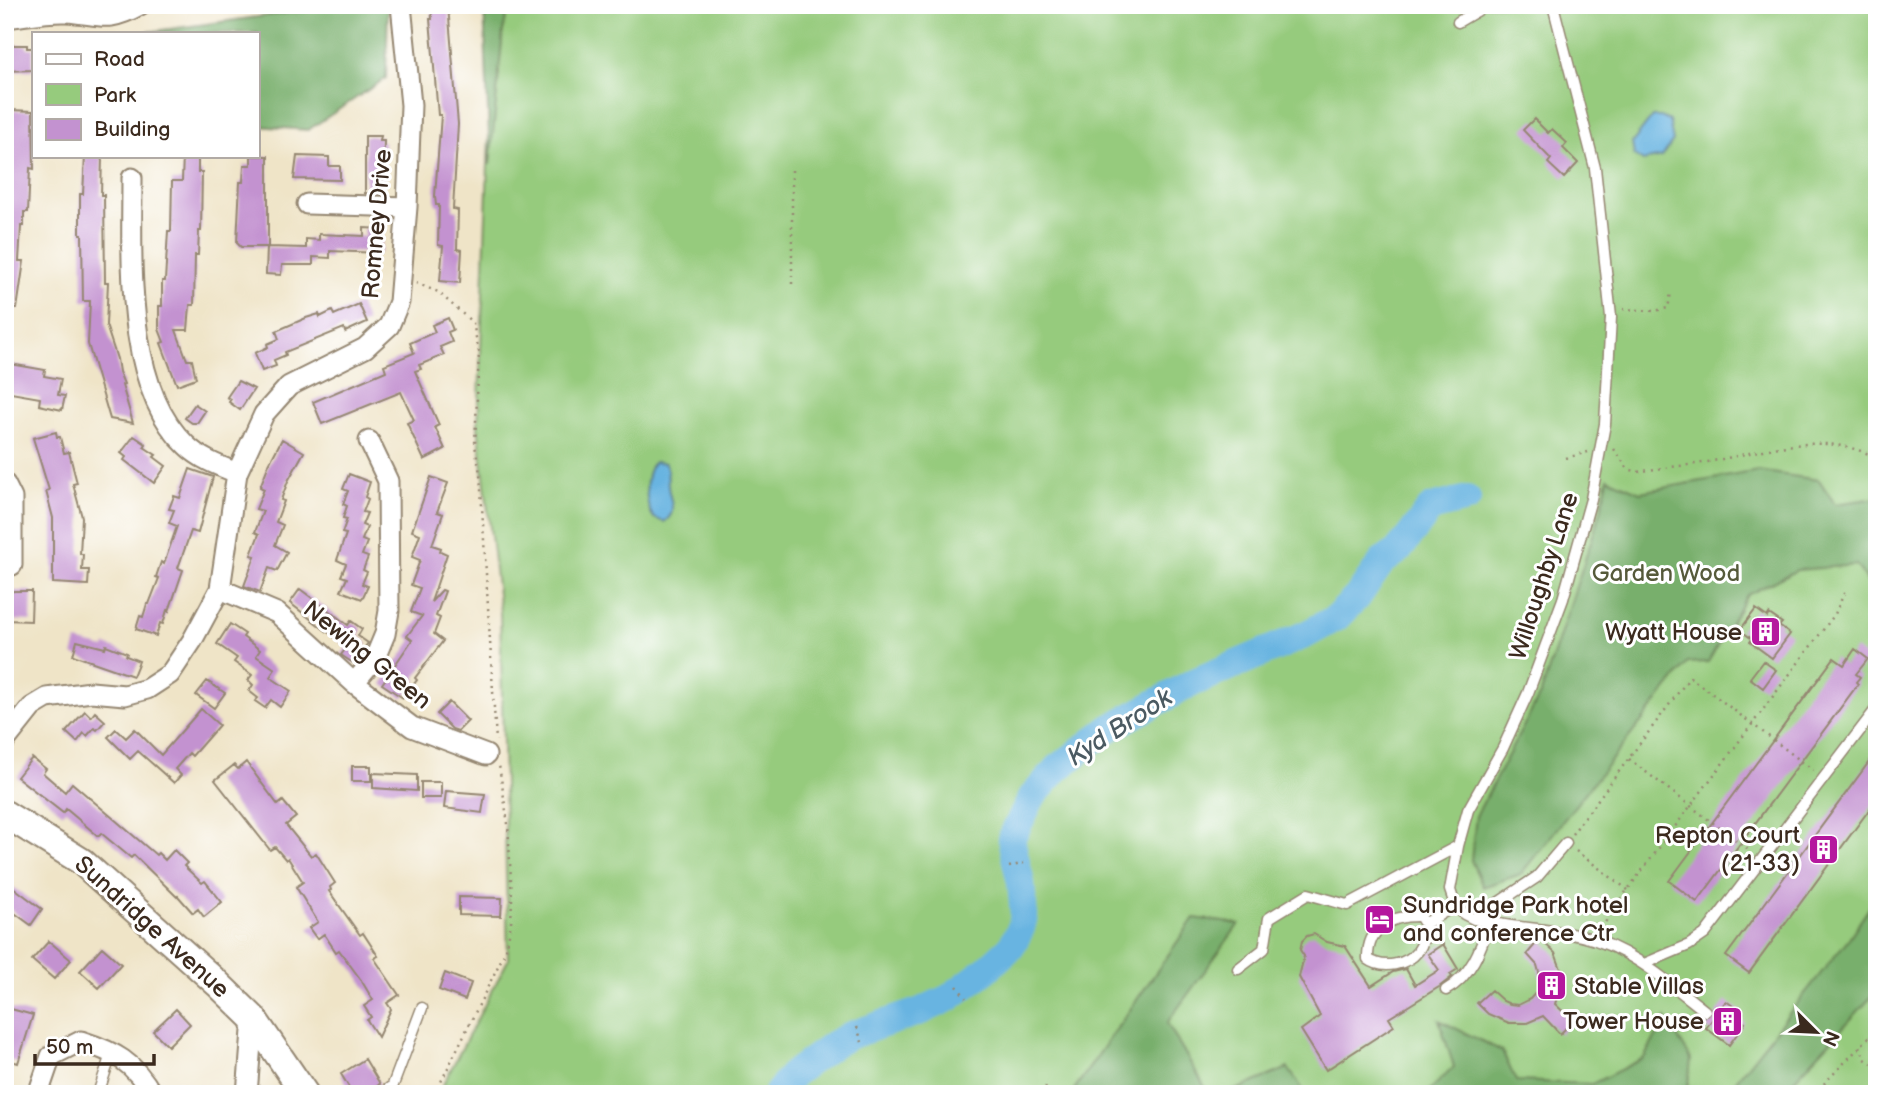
<svg xmlns="http://www.w3.org/2000/svg" width="1882" height="1099" font-family="'Balsamiq Sans',sans-serif">
	<style>
		.green { fill: #96cb7d; stroke: #687a4e; stroke-width: 2 }
		.forest { fill: #78af6c; stroke: #5a6c45; stroke-width: 2 }
		.water { fill: #68b4e1; stroke: #526f80; stroke-width: 2 }
		.lines { fill: none; stroke-linecap: round; stroke-linejoin: round }
		.river { stroke: #68b4e1; stroke-width: 28 }
		.building { fill: #c392d0 }
		.lane-casing { stroke: #958772; stroke-width: 13 }
		.street-casing { stroke: #958772; stroke-width: 23 }
		.secondary-casing { stroke: #958772; stroke-width: 30 }
		.path { stroke: #958772; stroke-width: 2.5; stroke-dasharray: 2 5; stroke-linecap: butt }
		.lane { stroke: #fff; stroke-width: 10 }
		.street { stroke: #fff; stroke-width: 19 }
		.secondary { stroke: #fff; stroke-width: 26 }
		.labels { text-anchor: middle; dominant-baseline: central; stroke-width: 6; stroke-linejoin: round; paint-order: stroke }
		.street-label { font-size: 24px; fill: #3b2a1e; stroke: #fff }
		.park-label { font-size: 24px; fill: #565a3a; stroke: #fff }
		.poi-label { font-size: 24px; fill: #3b2a1e; stroke: #fff; text-anchor: end }
		.water-label { font-size: 26px; font-style: italic; fill: #4b5a62; stroke: #fff }
	</style>
	<rect width="100%" height="100%" fill="#fff"/>
	<filter id="ink" filterUnits="userSpaceOnUse"><feTurbulence type="fractalNoise" baseFrequency=".0143" numOctaves="2"/><feDisplacementMap in="SourceGraphic" scale="14" xChannelSelector="R" yChannelSelector="G"/><feConvolveMatrix kernelMatrix="1 2 1 2 8 2 1 2 1" color-interpolation-filters="sRGB"/></filter>
	<filter id="wash" filterUnits="userSpaceOnUse"><feTurbulence type="fractalNoise" baseFrequency=".00686" numOctaves="4" result="noise"/><feDisplacementMap in="SourceGraphic" scale="28" xChannelSelector="R" yChannelSelector="G"/><feGaussianBlur stdDeviation="1.57" result="paint"/><feColorMatrix in="noise" values="0 0 0 0 0 0 0 0 0 0 0 0 0 0 0 0 0 1.4 0 .05"/><feComposite in="paint" operator="in"/></filter>
	<g filter="url(#wash)">
		<rect width="100%" height="100%" fill="#efe4c7"/>
		<!-- green -->
		<path class="green" d="M494,5H1877V1094H438L508,960L500,612L478,426Z"/>
		<!-- forest -->
		<path class="forest" d="M310,5H388L386,78L308,130L257,126V33H140L309,10Z
			M484,5H509L503,31L490,165Z
			M1758,471L1819,480L1835,504L1877,498V595L1856,565L1797,570L1747,595L1708,662L1688,663L1521,874L1483,887L1471,860L1476,816L1541,693L1601,511L1608,478L1640,492Z
			M1877,896V991L1781,1094H1722L1733,1084L1849,938Z
			M1194,918L1239,924L1167,1023L1209,1094H1071Z
			M1666,1018L1691,1059L1687,1094H1426L1454,1067L1439,1020L1502,1051L1516,1081L1592,1084L1644,1058Z
			M1288,1068L1306,1094H1226Z"/>
		<!-- water -->
		<path class="water" d="M1652,117H1661L1669,121L1673,141L1662,157L1643,161L1634,155L1632,143Z
			M654,462L665,463C669,471 667,477 668,486C669,500 679,512 664,522L654,518C644,505 644,474 654,462Z"/>
		<g class="lines">
			<!-- river -->
			<path class="river" d="M777,1094L793,1074L834,1044L851,1035L921,1011L949,998L986,970L1011,947L1021,928L1024,916L1021,883L1011,839L1032,797L1058,768L1110,728L1192,683L1307,634L1336,618L1359,595L1382,562L1399,550L1431,508L1467,499"/>
		</g>
		<g id="blocks">
			<!-- building -->
			<path class="building" d="M448,6L458,124L453,209L458,210L457,249L462,250L460,283L440,281L443,246L438,245L439,205H436L435,196L441,115H438L430,19H432L431,7Z
				M5,45H27V48H33V70L5,71Z
				M11,110L33,111L34,169L30,168L28,212H24V226H21L19,261H24L17,309L5,308V150H7L8,124H10Z
				M1534,119L1548,133L1552,129L1567,143L1563,148L1578,163L1564,178L1548,163L1551,159L1523,130Z
				M365,136H381L380,141H384L383,194L365,193Z
				M85,156L102,157L101,195H104L105,282H108L106,325L117,359L119,372L124,384L122,385L133,423L110,419L88,344L90,301H83L82,234H80V194H83Z
				M183,156H198V172H202L201,231H199L198,255H195L194,305H190L188,330H176L187,360H192L196,378L177,385L161,343L164,342L159,329V306H162V281H165L168,231H171L172,181H182Z
				M251,156H268V247L306,248V239L319,240V234L364,236V228L382,229L381,253L330,251V258L313,257V265H282L281,275L266,274L267,247H241L237,243L240,182H243L244,165H251Z
				M297,156L329,157V166H340V180L294,179Z
				M359,304L367,322L345,332L344,328L285,352L286,355L274,360L276,366L262,371L255,353L268,347L267,344L279,339L276,331L306,318L319,314L320,317L332,311L334,315Z
				M448,318L453,330L448,332L452,342L440,347L444,355L419,365L421,369L415,371L439,425L435,427L445,449L424,460L407,423L414,420L401,392L322,424L313,402L386,371L384,365L414,353L410,343L435,332L432,325Z
				M5,363L45,370L44,376L61,379L58,395L65,396L62,410L39,405L40,398L5,392Z
				M238,381L254,389L240,410L229,402L231,399L227,397Z
				M195,404L205,411L197,423H192L185,418Z
				M56,432L57,437H60L64,453L69,452L77,483L73,484L82,517L80,554H83L82,570H89L88,585L53,583V518L46,491L49,490L33,438Z
				M134,436L146,444L144,447L156,455L154,457L166,466L154,483L124,460L126,457L121,453Z
				M282,439L304,452L288,481L281,500L284,501L276,522L283,525L275,545L287,552L277,571L269,568L260,592L244,586L255,556L251,555L259,534L255,532L263,511L256,509L264,489L260,487L269,464Z
				M190,469L213,477L198,533L191,531L178,568L183,570L169,611L167,610L163,624L160,623L156,636L136,629L140,616L143,617L147,604H149L159,578L156,577L161,562L164,564L177,526L169,523L174,510L169,509L174,496L180,498Z
				M349,474L370,482L365,497L368,499L363,512L367,513L362,525L367,527L362,540L367,542L362,555L368,557L363,570L367,572L362,584L368,586L362,599L341,591L347,578L341,576L346,564L337,560L346,534L342,533L347,519L343,518L347,506L343,504L348,491L343,489Z
				M431,477L448,483L437,512L443,514L432,545L441,548L440,551L447,554L431,602L442,590L445,591L436,616L440,618L434,634L443,641L415,678L417,680L403,698L382,684L412,640L407,636L422,616L411,612L420,588L411,585L420,560L412,557L420,534L412,531Z
				M300,589L348,625L351,621L362,629L358,636L368,643L353,663L341,655L347,647L290,603Z
				M15,591H32L31,621L5,620V592Z
				M1756,609L1767,617L1769,614L1782,623L1779,626L1790,634L1772,658L1750,642L1752,639L1740,630Z
				M230,624L245,634L243,637L260,650L256,656L275,669L270,677L291,691L280,707L271,700L265,708L255,701L258,698L249,691L253,685L248,680L252,675L234,662L237,658L217,644Z
				M77,641L105,648L106,645L127,653L126,656L139,661L133,676L73,655Z
				M1855,649L1868,659L1856,674L1860,677L1856,682L1858,684L1697,902L1669,881L1834,658L1844,665Z
				M1763,661L1776,670L1763,688L1750,678Z
				M207,681L225,693L214,708L196,695Z
				M449,702L468,721L458,731L452,729L437,714Z
				M201,709L219,725L192,756L189,753L175,769L181,775L174,783L138,751L130,759L108,737L116,729L126,738L135,729L161,755Z
				M85,711L91,717L95,712L105,721L97,730L94,728L87,736L84,733L77,742L66,732Z
				M1877,751V799L1749,973L1726,956Z
				M32,758L46,769L43,773L65,792L72,783L156,855L158,853L165,860L174,850L187,863L184,866L202,883L205,881L222,902L204,917L198,909L193,913L178,896L177,897L134,855L131,858L101,833L98,836L66,809L63,813L17,777Z
				M246,762L278,805L283,801L296,817L286,825L311,856L316,853L335,883L330,887L331,890L329,891L360,935L363,933L378,956L374,958L399,995L387,1003L391,1009L378,1037L367,1020L371,1017L364,1006L373,1000L361,980L339,950L336,952L324,934L317,939L309,928L318,922L296,887L303,882L288,858L286,860L275,847L270,850L215,780L234,765L238,769Z
				M352,766H371V781H352Z
				M373,773L417,775V791L373,788Z
				M421,782H441V798H421Z
				M446,791L485,794L482,813L444,808Z
				M5,881L42,909L31,925L5,906Z
				M459,897L502,898L501,916L459,915Z
				M1314,934L1327,942L1345,946L1371,986L1393,972L1406,969L1415,985L1439,970L1428,954L1443,944L1458,969L1450,974L1452,977L1439,987L1389,1018L1394,1026L1326,1070L1301,1030L1320,1016L1299,977L1304,956L1300,950L1302,941L1307,936Z
				M1540,939L1555,953L1561,969V985L1555,1004L1573,1021L1560,1034L1543,1016L1527,1023H1509L1488,1014L1477,1003L1491,990L1503,1001L1510,1004L1518,1005L1530,999L1540,988L1541,980L1537,965L1527,954Z
				M49,941L71,960L54,979L32,960Z
				M102,947L121,964L99,988L80,971Z
				M445,973L471,983L465,1000L439,990Z
				M1726,1001L1743,1013L1739,1018L1745,1023L1729,1045L1706,1028Z
				M11,1009L33,1015L18,1063L5,1059V1027Z
				M176,1009L190,1024L168,1046L153,1031Z
				M365,1059L380,1084L377,1086L375,1094H353L341,1074Z"/>
		</g>
	</g>
	<g filter="url(#ink)">
		<use href="#blocks" fill-opacity="0" stroke="#958772" stroke-width="2"/>
		<g class="lines">
			<defs>
				<path id="lane" d="M1553,5L1595,168L1611,317L1605,424L1591,499L1563,599L1528,693L1503,748L1468,810L1458,846L1450,890L1455,905L1464,914L1474,919C1509,928 1546,928 1581,936C1628,946 1668,982 1705,1011
					M1458,22L1487,5
					M1474,919L1537,877L1566,843
					M1425,924L1420,916C1391,915 1367,928 1368,959C1383,970 1407,965 1418,951C1424,943 1425,933 1425,924L1455,905
					M1644,964L1689,945L1705,934L1877,708
					M1238,969L1264,949L1269,918L1308,894L1347,905L1458,846
					M1446,990C1471,976 1481,949 1489,923
					M98,1094L112,1051
					M382,1094L393,1085L422,1008"/>
				<path id="street" d="M5,18C25,16 46,11 66,12C100,14 106,24 140,5
					M132,178C132,255 124,388 186,445C200,459 219,466 237,473
					M307,204L407,207
					M5,484L12,498V565
					M220,589L277,613L354,683L412,727L486,755
					M354,683L375,658L385,634L389,611L388,481L369,441
					M5,741L32,707L47,698L91,692L125,695L147,689L170,674L192,641L220,589L237,473L264,414L289,386L365,348L389,326L399,302L407,207L411,105L401,5
					M38,1094L51,1056L81,1041C115,1052 134,1062 152,1094
					M247,1094L253,1018"/>
				<path id="secondary" d="M5,814L81,861L218,984L253,1018L305,1094"/>
			</defs>
			<!-- lane casing -->
			<use href="#lane" class="lane-casing"/>
			<!-- street casing -->
			<use href="#street" class="street-casing"/>
			<!-- secondary casing -->
			<use href="#secondary" class="secondary-casing"/>
			<!-- path -->
			<path class="path" d="M230,14L232,5
				M792,170V288
				M416,283L438,292L473,323L479,352L475,445L480,473L496,741
				M1623,309L1654,311L1668,308L1671,293
				M1614,449L1628,469L1638,472C1663,467 1688,466 1713,461C1768,450 1823,430 1877,458
				M1566,458L1588,452
				M1151,702L1155,714
				M1629,759L1751,852
				M1572,834L1690,677L1813,770
				M1576,851L1628,890
				M1009,867L1024,863
				M1604,929L1607,917L1835,614L1845,591
				M957,986L966,998
				M857,1027L862,1042
				M1860,1046L1865,1059L1877,1067
				M435,1094L506,950L511,923L512,899L508,824L499,765
				M1041,1094L1047,1085
				M1814,1094L1877,1029"/>
			<!-- lane -->
			<use href="#lane" class="lane"/>
			<!-- street -->
			<use href="#street" class="street"/>
			<!-- secondary -->
			<use href="#secondary" class="secondary"/>
		</g>
	</g>
	<!-- icons -->
	<defs>
		<symbol id="building-square" viewBox="-11 -11 22 22"><rect x="-9" y="-9" width="18" height="18" rx="4" fill="#b5179e" stroke="#fff"/><path d="M-4-6H4V6H1V3H-1V6H-4ZM-2.5-4.3h1.7v1.8h-1.7ZM.8-4.3h1.7v1.8H.8ZM-2.5-1h1.7V.8h-1.7ZM.8-1h1.7V.8H.8Z" fill="#fff"/></symbol>
		<symbol id="hotel-square" viewBox="-11 -11 22 22"><rect x="-9" y="-9" width="18" height="18" rx="4" fill="#b5179e" stroke="#fff"/><path d="M-6-4.5h1.5V1H6V5H4.5V3h-9V5H-6ZM-4 0a1.8 1.8 0 1 1 3.6 0ZM.5 0V-2.5h3Q6-2.5 6 0Z" fill="#fff"/></symbol>
	</defs>
	<g fill-rule="evenodd">
		<use href="#building-square" x="1748" y="614" width="35" height="35"/>
		<use href="#building-square" x="1806" y="832" width="35" height="35"/>
		<use href="#hotel-square" x="1362" y="902" width="35" height="35"/>
		<use href="#building-square" x="1534" y="968" width="35" height="35"/>
		<use href="#building-square" x="1710" y="1004" width="35" height="35"/>
	</g>
	<g class="labels">
		<!-- street labels -->
		<g class="street-label">
			<text transform="translate(377 224) rotate(-85)">Romney Drive</text>
			<text transform="translate(1544 576) rotate(-72)">Willoughby Lane</text>
			<text transform="translate(367 655) rotate(39)">Newing Green</text>
			<text transform="translate(152 927) rotate(42)">Sundridge Avenue</text>
		</g>
		<!-- park labels -->
		<g class="park-label">
			<text x="1666" y="573">Garden Wood</text>
		</g>
		<!-- poi labels -->
		<g class="poi-label">
			<text x="1742" y="632">Wyatt House</text>
			<text x="1800" y="835">Repton Court<tspan x="1800" dy="28">(21-33)</tspan></text>
			<text x="1403" y="905" text-anchor="start">Sundridge Park hotel<tspan x="1403" dy="28">and conference Ctr</tspan></text>
			<text x="1574" y="986" text-anchor="start">Stable Villas</text>
			<text x="1704" y="1021">Tower House</text>
		</g>
		<!-- water labels -->
		<g class="water-label">
			<text transform="translate(1120 728) rotate(-33)">Kyd Brook</text>
		</g>
	</g>
	<!-- margin -->
	<rect width="1882" height="1099" fill="none" stroke="#fff" stroke-width="28"/>
	<!-- legend -->
	<rect x="32" y="32" width="228" height="126" fill="#ffffff" stroke="#b1aaa5" stroke-width="2"/>
	<rect x="46" y="54" width="35" height="10" fill="#ffffff" stroke="#b1aaa5" stroke-width="2"/>
	<text x="94" y="66" font-size="21" fill="#3b2a1e">Road</text>
	<rect x="46" y="84" width="35" height="21" fill="#96cb7d" stroke="#b1aaa5" stroke-width="2"/>
	<text x="94" y="102" font-size="21" fill="#3b2a1e">Park</text>
	<rect x="46" y="119" width="35" height="21" fill="#c392d0" stroke="#b1aaa5" stroke-width="2"/>
	<text x="94" y="136" font-size="21" fill="#3b2a1e">Building</text>
	<!-- north arrow -->
	<g transform="translate(1816 1032) rotate(114)" stroke="#ffffff" stroke-width="5" paint-order="stroke">
	<path d="M0-5L12 26L0 18L-12 26Z" fill="#3b2a1e"/>
	<text y="-10" font-size="19" font-weight="bold" text-anchor="middle" fill="#3b2a1e">N</text>
	</g>
	<!-- scale -->
	<path d="M35 1054v10h119v-10" fill="none" stroke="#3b2a1e" stroke-width="3.5"/>
	<text x="46" y="1054" font-size="21" fill="#3b2a1e" stroke="#ffffff" stroke-width="5" paint-order="stroke">50 m</text>
</svg>
